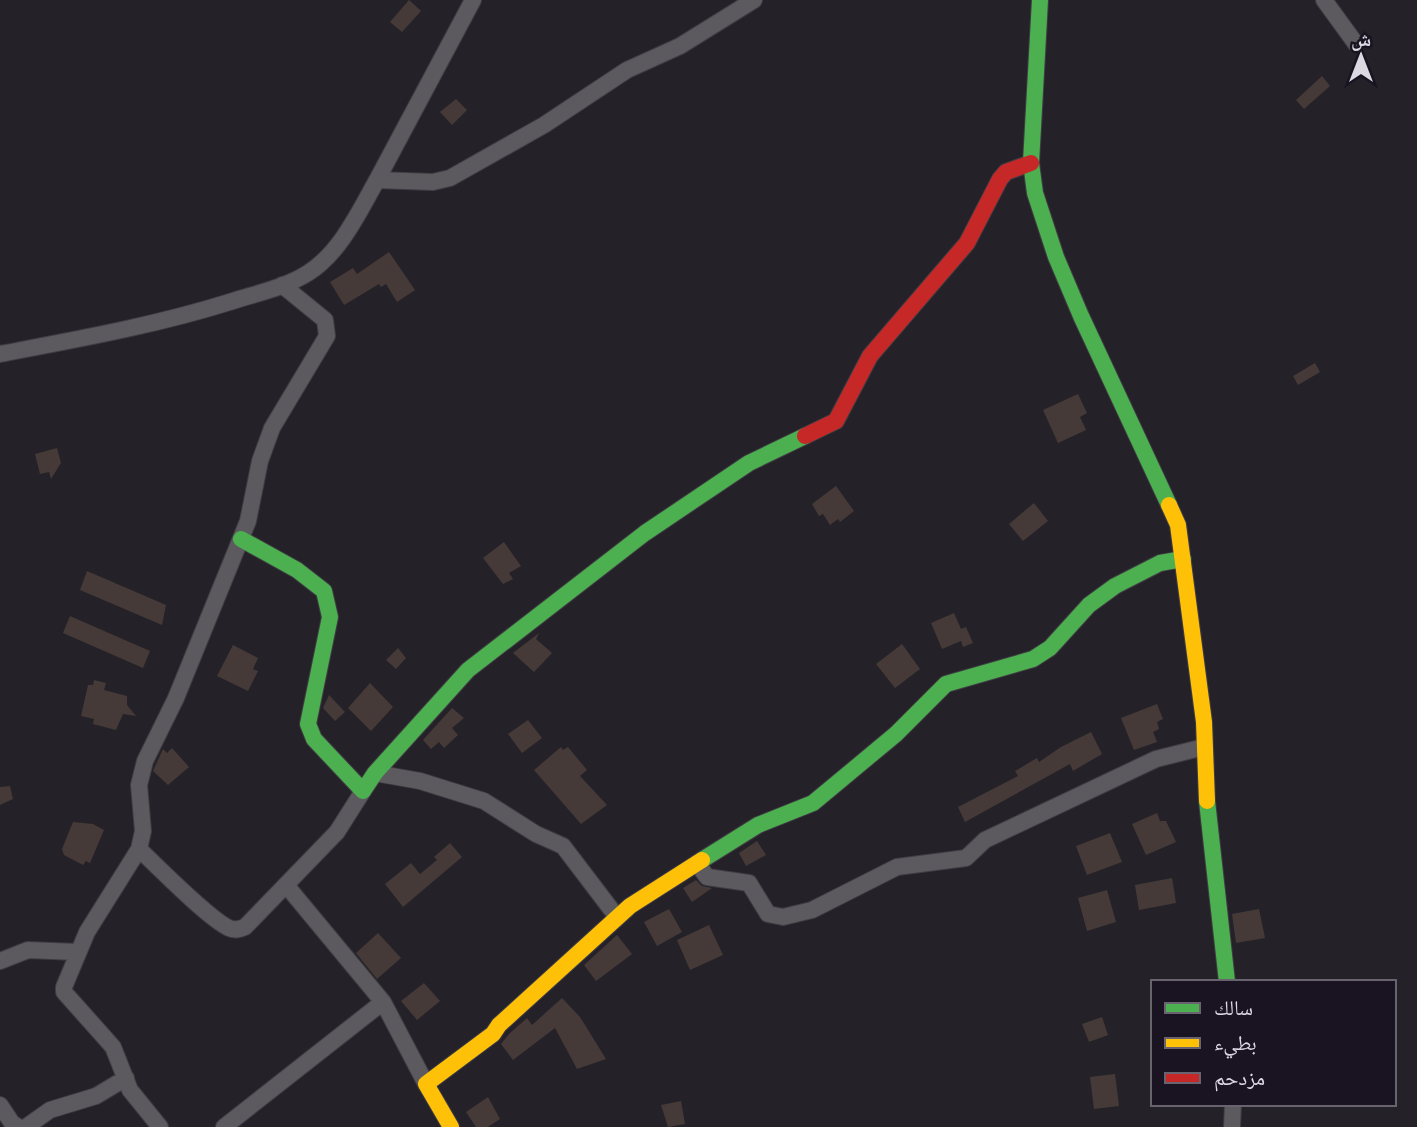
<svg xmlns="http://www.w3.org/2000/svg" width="1417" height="1127" font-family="Karla,'Noto Naskh Arabic',sans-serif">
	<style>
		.building { fill: #453a37 }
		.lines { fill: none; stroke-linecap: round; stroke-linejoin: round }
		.street-casing { stroke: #3f3d43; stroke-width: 18 }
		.fast-casing { stroke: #3f3d43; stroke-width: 18 }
		.slow-casing { stroke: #3f3d43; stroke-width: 18 }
		.jam-casing { stroke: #3f3d43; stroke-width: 18 }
		.street { stroke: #5c5a5f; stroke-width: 16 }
		.fast { stroke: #4caf50; stroke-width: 16 }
		.slow { stroke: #ffc107; stroke-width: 16 }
		.jam { stroke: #c62828; stroke-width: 16 }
	</style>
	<rect width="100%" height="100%" fill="#242228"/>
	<!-- building -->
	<path class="building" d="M409,0L421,11L402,32L390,22Z
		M1322,76L1330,86L1304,109L1296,100Z
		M456,99L467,110L452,125L440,112Z
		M389,252L415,290L397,302L386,284L381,287L379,284L344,305L330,282L353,268L357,274Z
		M1315,363L1320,372L1298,385L1293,376Z
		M1078,394L1087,413L1080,417L1086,430L1058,443L1043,410Z
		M57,448L61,463L51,479L49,472L40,474L35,454Z
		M836,486L854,511L840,522L838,519L830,525L823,514L819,516L812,504Z
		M1034,503L1048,521L1023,541L1009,524Z
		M504,542L521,566L509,573L513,579L503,584L483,558Z
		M87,571L166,605L162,625L80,590Z
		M954,613L961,629L966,627L973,643L963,647L961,641L942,649L931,623Z
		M70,616L150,651L143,668L63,633Z
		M539,633L536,639L552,653L534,672L513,653Z
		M902,644L920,669L895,688L876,664Z
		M233,645L258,658L253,669L258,671L248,691L217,676Z
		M398,648L406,658L396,669L386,660Z
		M94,680L106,683L104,690L127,696V705L136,716L123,714L116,730L93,724L94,719L81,716L88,685H93Z
		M370,683L393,707L371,731L348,708Z
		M329,695L345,712L335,721L323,708Z
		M1157,704L1163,719L1157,722L1159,729L1153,732L1157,742L1134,750L1121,718Z
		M452,708L464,718L452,728L458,735L444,748L439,742L431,749L423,740Z
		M528,720L542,738L522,753L508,734Z
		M1091,732L1102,754L1073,771L1070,764L965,822L958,807L1018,776L1015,771L1037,758L1039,762L1061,747Z
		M561,747L563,750L568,747L587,770L580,776L607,805L581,824L534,770Z
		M172,748L189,767L168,785L153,771L163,749L167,753Z
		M10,786L13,799L0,805V787Z
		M1157,813L1160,821H1166L1176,842L1146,855L1132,824Z
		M73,822L93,824L104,830L90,863L86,861L83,865L64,855L62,849Z
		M1110,833L1122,862L1087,875L1076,846Z
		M757,841L766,855L746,866L739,853Z
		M450,843L462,857L403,907L385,884L411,863L420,874L437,860L434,857Z
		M1172,878L1176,903L1139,910L1135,885Z
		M696,880L702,886L712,888L692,902L683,888Z
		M1107,890L1116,922L1087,931L1078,898Z
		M669,909L682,932L657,946L644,922Z
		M1259,909L1265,938L1236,943L1232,914Z
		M709,925L723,955L690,970L677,940Z
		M378,933L401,958L377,979L356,953Z
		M617,935L632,954L596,981L584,965Z
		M424,983L440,1001L417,1020L401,1001Z
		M562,998L580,1017L606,1059L577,1069L555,1028L513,1060L501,1044L509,1034L527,1018L532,1025Z
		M1102,1017L1108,1035L1089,1042L1082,1024Z
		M1115,1074L1119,1106L1094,1109L1090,1077Z
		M488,1097L500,1119L488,1127H476L466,1112Z
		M681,1101L685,1124L668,1127L661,1105Z"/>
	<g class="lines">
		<defs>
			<path id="street" d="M1324,0L1356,44
				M377,180L473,0
				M0,354C79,339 157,325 233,301C258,293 286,287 308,273C340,253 359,212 377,180L433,182L450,178L544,125L627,70L680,46L754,0
				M375,773L420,781L484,801L536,834L563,846L617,917
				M139,849C158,867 209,919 229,928C235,931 240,929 245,927L337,832L363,791
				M697,863L707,877L749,883L768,914L783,917L812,910L897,867L966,858L985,840L1156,759L1204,747
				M286,885L383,1002L426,1084
				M0,961L28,950L77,952
				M0,1105L12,1123L18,1127
				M26,1127L50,1110L96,1096L126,1078
				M160,1127L130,1090L113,1047L64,992V987L87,932L139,849L143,831L139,785L145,761L176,698L248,521L260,461L272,428L327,336L325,320L282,285
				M224,1127L383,1002
				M1232,1127L1233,1104"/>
			<path id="fast" d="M1040,0L1031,163L1035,193L1056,257L1081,316L1169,505
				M241,539L297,570L324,591L330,617L308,724L314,739L363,791L375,773L468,670L645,533L749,463L805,436
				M1207,801L1227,982
				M702,860L758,825L813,803L896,734L946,684L1033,659L1050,648L1089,605L1115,586L1160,563L1183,559"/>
			<path id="slow" d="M1169,505L1178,525L1204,722L1207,801
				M451,1127L426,1084L493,1034L499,1025L630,906L702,860"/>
			<path id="jam" d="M805,436L836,421L870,356L967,243L1000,179L1006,172L1031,163"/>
		</defs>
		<!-- street casing -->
		<use href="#street" class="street-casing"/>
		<!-- fast casing -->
		<use href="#fast" class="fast-casing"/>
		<!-- slow casing -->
		<use href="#slow" class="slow-casing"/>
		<!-- jam casing -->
		<use href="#jam" class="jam-casing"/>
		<!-- street -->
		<use href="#street" class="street"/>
		<!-- fast -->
		<use href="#fast" class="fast"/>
		<!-- slow -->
		<use href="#slow" class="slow"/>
		<!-- jam -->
		<use href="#jam" class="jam"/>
	</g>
	<!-- legend -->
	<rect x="1151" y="980" width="245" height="126" fill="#1a1422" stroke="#68636f" stroke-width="2"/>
	<rect x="1165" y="1003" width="35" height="10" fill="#4caf50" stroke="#68636f" stroke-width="2"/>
	<text x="1214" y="1015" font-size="21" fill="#ddd9e3">سالك</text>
	<rect x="1165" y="1038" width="35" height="10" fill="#ffc107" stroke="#68636f" stroke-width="2"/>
	<text x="1214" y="1050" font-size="21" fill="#ddd9e3">بطيء</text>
	<rect x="1165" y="1073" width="35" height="10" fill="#c62828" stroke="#68636f" stroke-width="2"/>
	<text x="1214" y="1085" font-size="21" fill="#ddd9e3">مزدحم</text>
	<!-- north arrow -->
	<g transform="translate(1361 56)" stroke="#1a1422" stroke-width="5" paint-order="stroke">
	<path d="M0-5L12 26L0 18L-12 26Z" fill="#ddd9e3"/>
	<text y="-10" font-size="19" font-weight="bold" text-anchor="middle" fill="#ddd9e3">ش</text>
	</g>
</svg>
